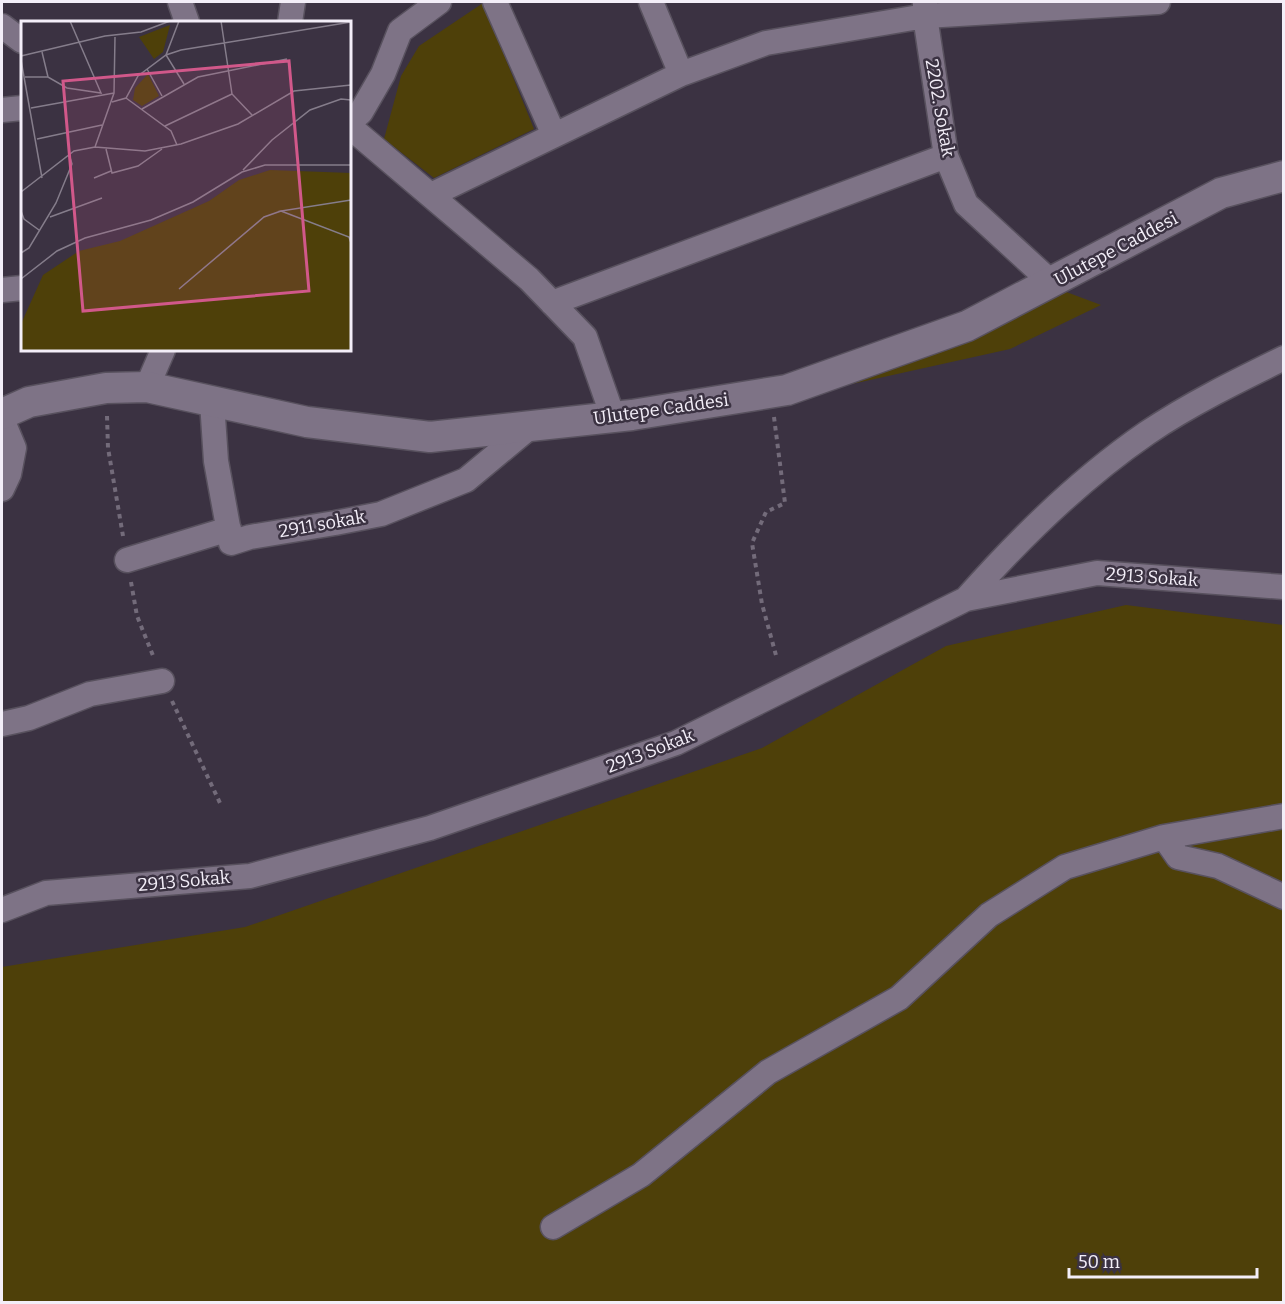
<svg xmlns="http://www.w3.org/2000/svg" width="1285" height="1304" font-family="Bitter,serif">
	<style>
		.green { fill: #4e4009 }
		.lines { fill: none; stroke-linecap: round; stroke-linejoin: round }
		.minor-casing { stroke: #58515e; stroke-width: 27 }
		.tertiary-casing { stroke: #58515e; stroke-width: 33 }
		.path { stroke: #736b7a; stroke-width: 4; stroke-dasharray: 4.5 4.5; stroke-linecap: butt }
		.minor { stroke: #7e7386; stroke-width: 24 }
		.tertiary { stroke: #7e7386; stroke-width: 30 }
		.labels { text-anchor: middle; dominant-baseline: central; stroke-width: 5; stroke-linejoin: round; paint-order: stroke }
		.street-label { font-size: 18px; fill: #f3eef8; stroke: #3b3242 }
		.inset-road { fill: none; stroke: #857d8b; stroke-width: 1.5 }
		.view { fill: #d1588a; fill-opacity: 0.15; stroke: #d1588a; stroke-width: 3 }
		.inset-edge { fill: none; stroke: #f3eef8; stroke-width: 3 }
	</style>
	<rect width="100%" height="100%" fill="#3b3242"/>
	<!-- green -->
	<path class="green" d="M483,3L534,129L434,178L384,139L401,76L419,46Z
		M1061,290L1101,305L1010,349L852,384V380Z
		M1126,605L1283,625V1302H2V967L245,927L762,748L946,646Z"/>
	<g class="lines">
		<defs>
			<path id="minor" d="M180,2L187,22
				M495,2L554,135
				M651,2L681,74
				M925,2V16L946,156L966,204L1052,283
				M290,22L293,2
				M2,26L22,41
				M2,110L22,108
				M350,122L361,112L383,74L400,31L439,2
				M350,127L529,279L585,337L613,417
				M431,195L681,74L766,43L925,16L1158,2
				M2,290L22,288
				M552,303L946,156
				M147,387L163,350
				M212,402L216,461L231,543L250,537L335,523L381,514L466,480L531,426
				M2,419L14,448L9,474L2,489
				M127,560L229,529
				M966,599C1019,539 1080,479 1147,433C1190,404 1237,381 1284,358
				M2,724L29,718L90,694L162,681
				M1284,816L1164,837L1178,857L1218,866L1284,897
				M2,910L46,893L250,876L430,828L676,743L966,599L1097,573L1284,587
				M553,1227L641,1175L768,1072L899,998L989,915L1065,867L1164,837"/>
			<path id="tertiary" d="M2,414L29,402L106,388L147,387L307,422L430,437L632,415L787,390L967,326L1221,193L1284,176"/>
		</defs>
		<!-- minor casing -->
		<use href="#minor" class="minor-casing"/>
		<!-- tertiary casing -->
		<use href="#tertiary" class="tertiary-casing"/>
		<!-- path -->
		<path class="path" d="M107,416L108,448L123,536
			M774,417L785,503L766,512L752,543L762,604L777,659
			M131,582L137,616L154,658
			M172,701L220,803"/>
		<!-- minor -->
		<use href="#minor" class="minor"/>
		<!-- tertiary -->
		<use href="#tertiary" class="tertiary"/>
	</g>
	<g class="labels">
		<!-- street labels -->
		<g class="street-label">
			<text transform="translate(940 108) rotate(80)">2202. Sokak</text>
			<text transform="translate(1116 249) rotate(-28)">Ulutepe Caddesi</text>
			<text transform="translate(661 409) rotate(-8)">Ulutepe Caddesi</text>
			<text transform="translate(322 524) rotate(-10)">2911 sokak</text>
			<text transform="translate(1152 577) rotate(4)">2913 Sokak</text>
			<text transform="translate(650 751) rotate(-21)">2913 Sokak</text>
			<text transform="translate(184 881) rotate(-5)">2913 Sokak</text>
		</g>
	</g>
	<!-- overview -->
	<g transform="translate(21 21)">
		<rect width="330" height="330" fill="#3b3242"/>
		<path d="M149,4L142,31L133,38L118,16ZM127,53L138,75L121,85L112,79L114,67ZM249,149L330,152V330H0V303L22,254L58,230L99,220L188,180L218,159Z" fill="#4e4009"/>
		<path class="inset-road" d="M158,0L145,34L163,63M200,0L211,73L231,94M21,31L27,56M0,35L84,15L120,11L149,0M0,39L21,157M126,48L141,75M4,56H27L46,67L80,72L49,0M105,77L150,110L156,124M91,81L105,77L117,55L145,34L160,29L330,1M10,87L93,72M121,88L177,56L266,38M144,105L211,73M16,118L81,104M74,126L93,72L94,16M85,128L91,152L117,145L141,128M222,149L251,119L289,89L320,78L330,79M73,157L90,150M0,171L53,130L74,126L124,130L160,123L217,103L273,70L330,64M330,179L260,190L328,216L330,222M0,190L3,198L18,209M29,196L81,177M0,232L8,227L35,182L51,143L48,133M0,258L36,230L64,217L130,199L172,181L221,151L244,144H330M158,268L243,196L260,190"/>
		<path class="view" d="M268,40L288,270L62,290L42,60Z"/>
		<rect width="330" height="330" class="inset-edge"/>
	</g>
	<!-- border -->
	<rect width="1285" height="1304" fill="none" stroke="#f3eef8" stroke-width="6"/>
	<!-- scale -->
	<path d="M1069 1268v9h188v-9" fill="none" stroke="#f3eef8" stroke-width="3"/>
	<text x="1078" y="1268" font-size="18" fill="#f3eef8" stroke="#3b3242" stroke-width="4.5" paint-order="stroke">50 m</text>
</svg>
